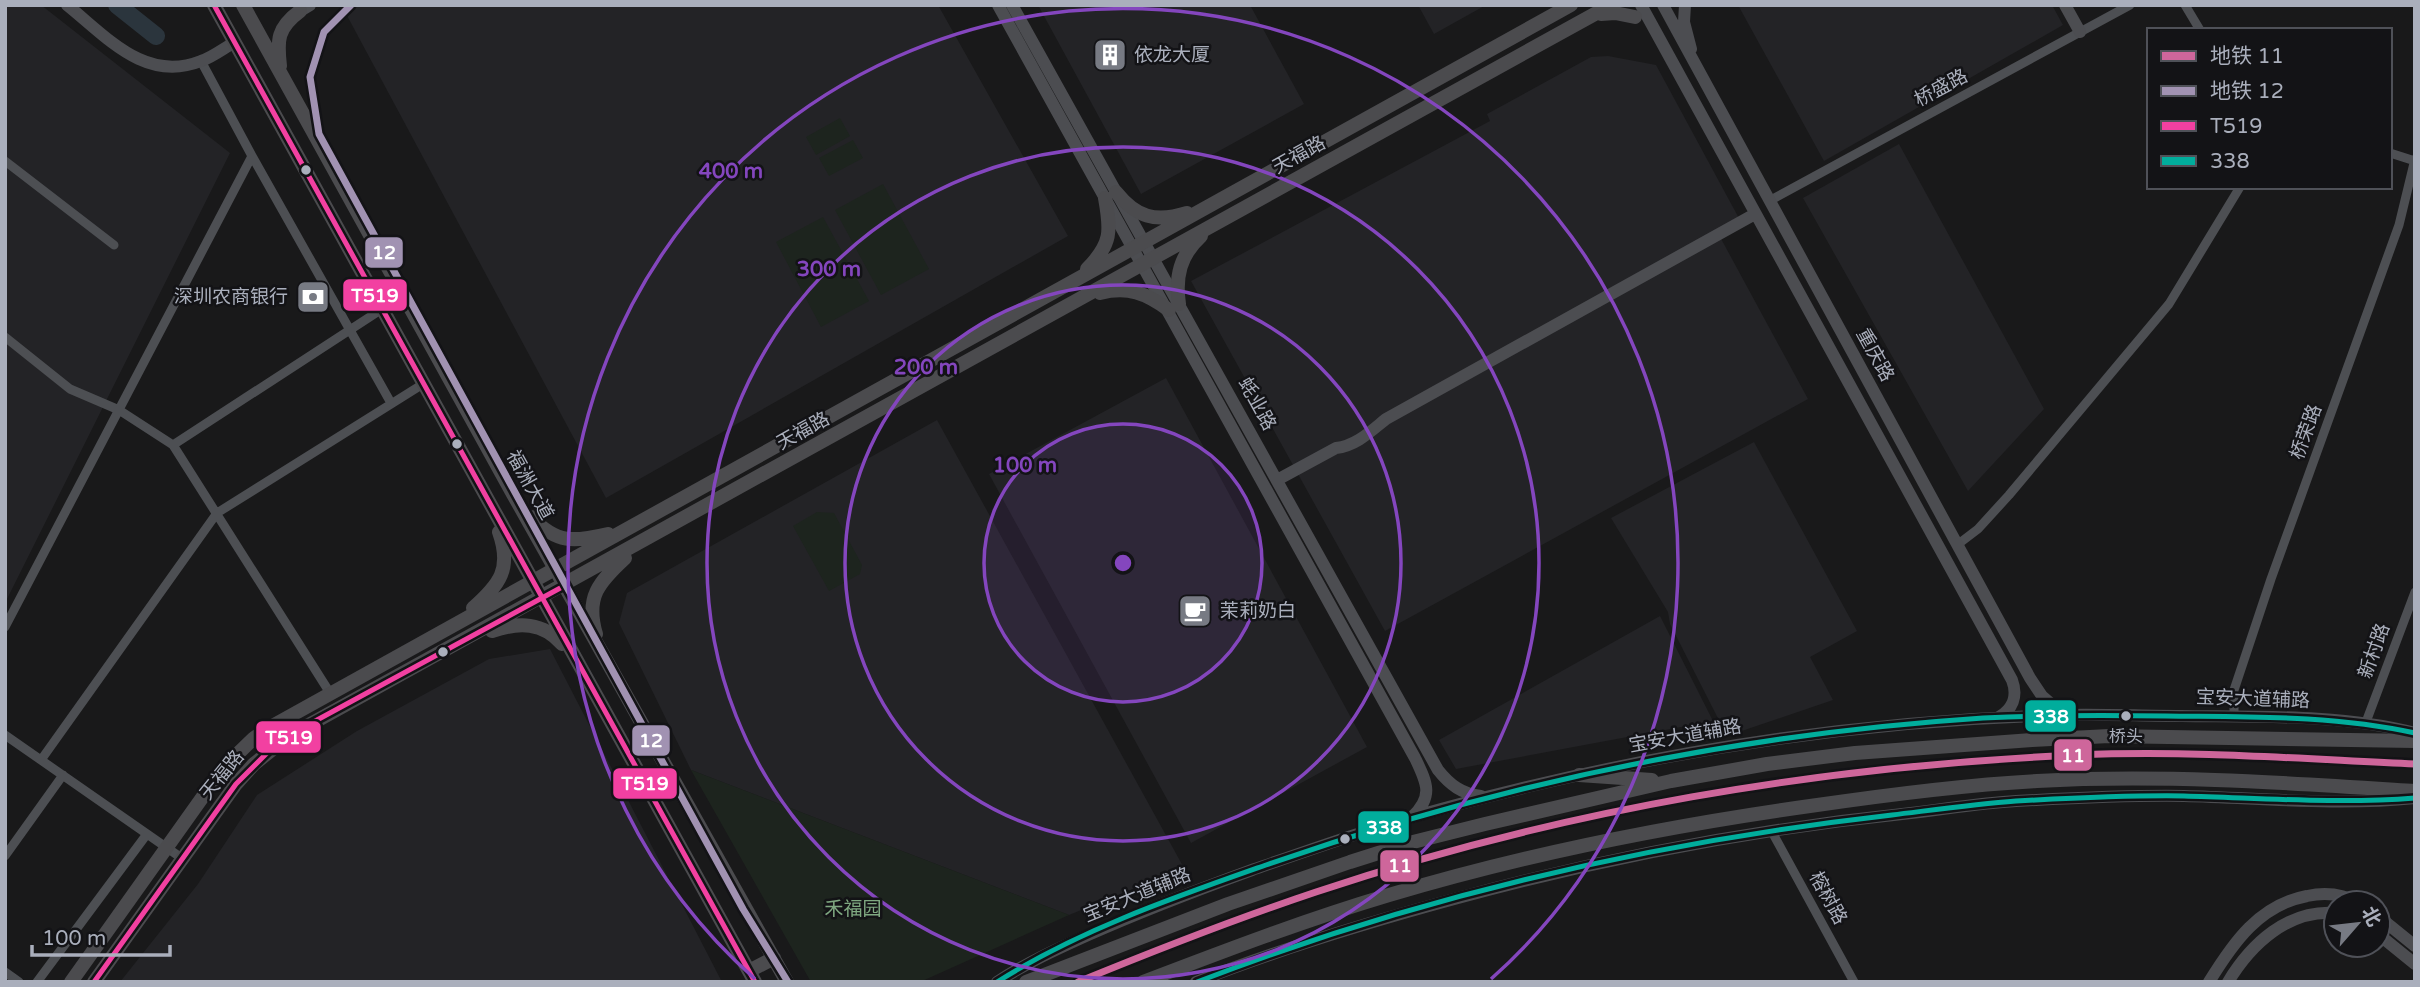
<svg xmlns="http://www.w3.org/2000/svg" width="2420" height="987" font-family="'Varela Round','Noto Sans SC',sans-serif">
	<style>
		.built { fill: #232326 }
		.green { fill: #1d241e }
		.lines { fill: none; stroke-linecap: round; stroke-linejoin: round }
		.river { stroke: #2b353d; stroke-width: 18 }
		.street { stroke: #4d4f53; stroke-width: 9 }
		.secondary { stroke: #4c4d51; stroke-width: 12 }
		.primary { stroke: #4b4b4e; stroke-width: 14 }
		.bus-1-casing { stroke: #131316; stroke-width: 10 }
		.bus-2-casing { stroke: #131316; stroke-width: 10 }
		.bus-1 { stroke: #f240a1; stroke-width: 5 }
		.bus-2 { stroke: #01ad9c; stroke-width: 5 }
		.metro-1-casing { stroke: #131316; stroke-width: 12 }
		.metro-2-casing { stroke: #131316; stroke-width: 12 }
		.metro-1 { stroke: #ce669b; stroke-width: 7 }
		.metro-2 { stroke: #a192b2; stroke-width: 7 }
		.ring { fill: none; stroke: #8446be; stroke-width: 3.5 }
		.bus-dot { fill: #aaafbc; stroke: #131316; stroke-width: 2.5 }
		.labels { text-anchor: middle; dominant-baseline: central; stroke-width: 5; stroke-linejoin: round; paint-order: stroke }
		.bus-label { font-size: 17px; fill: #aaafbc; stroke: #131316 }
		.poi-label { font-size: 19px; fill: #aaafbc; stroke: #131316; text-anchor: start }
		.street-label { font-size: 19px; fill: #aaafbc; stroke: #131316 }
		.park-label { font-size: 19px; fill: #7fa881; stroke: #131316 }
		.centre { fill: #8446be; stroke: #131316; stroke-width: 3.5 }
		.ring-label { font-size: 21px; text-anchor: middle; font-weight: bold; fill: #8446be; stroke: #131316; stroke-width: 5; stroke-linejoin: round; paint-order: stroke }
		.line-badge { stroke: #131316; stroke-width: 2.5 }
		.badge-label { font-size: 19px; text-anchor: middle; font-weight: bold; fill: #fff }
	</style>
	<rect width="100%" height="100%" fill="#19191a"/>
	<!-- built -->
	<path class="built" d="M5,5H41L230,153L5,603Z
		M353,5H938L1068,236L606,498L344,10Z
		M1038,5H1250L1304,104L1141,194Z
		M1418,5H1486L1434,34Z
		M1738,5H2052L2063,25L1824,161Z
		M1608,56L1656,65L1741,222L1719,235L1808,399L1385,631L1191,281L1490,121L1487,114L1591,57Z
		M1899,144L2044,409L1968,491L1803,198Z
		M1166,378L1367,747L1191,843L989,474Z
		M937,420L1184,868L1069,915L691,770L619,623L627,593Z
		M1754,442L1857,631L1810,657L1833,700L1727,736L1670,624L1668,612L1611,518Z
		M1660,616L1713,721L1456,769L1439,740Z
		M550,649L722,982H120L198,884L257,795L357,731L489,659Z"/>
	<!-- green -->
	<path class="green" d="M840,118L850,136L816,155L806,137Z
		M853,140L863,158L829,176L819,158Z
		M883,184L929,269L881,295L835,210Z
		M823,217L869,301L821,327L776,242Z
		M817,512L834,513L862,565L860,574L829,591L793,526Z
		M691,770L1069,915L920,982H811Z"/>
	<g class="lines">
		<!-- river -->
		<path class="river" d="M117,5L156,36"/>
		<!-- street -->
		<path class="street" d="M2185,5L2200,30
			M201,61L252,156L391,403
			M2390,153L2415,161
			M5,161L114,245
			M1769,201L2130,5
			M5,337L70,389L119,410L173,445L330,693
			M173,445L382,309
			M1957,545L1978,529L2009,495L2169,304L2240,187
			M5,627L252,156
			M2234,717V690L2271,579L2399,225L2415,159
			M2366,722L2415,592
			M5,735L183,859
			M41,760L217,513L423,384
			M1771,830L1854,982
			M5,856L63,775
			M5,972L19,982
			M37,982L147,834"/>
		<!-- secondary -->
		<path class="secondary" d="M67,5C107,37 145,83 201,61C213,57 224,48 235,42
			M998,5L1415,758C1427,783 1434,796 1412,817
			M1012,5L1438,770C1450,785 1462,794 1481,796
			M1641,5L2012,680C2018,696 2013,710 1997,718
			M1663,5L2030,678L2042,696L2064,715
			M1685,5L1684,22L1691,49
			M2065,5L2080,32
			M300,11L310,5
			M1277,480L1336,448C1356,446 1371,431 1386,419L1755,214
			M2378,916L2415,946
			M2378,934L2415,964
			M997,982C1026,963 1057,949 1088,935C1142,911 1197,890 1252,870C1315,848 1377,826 1441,809C1643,754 1854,720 2064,715C2103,714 2142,716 2181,716C2257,717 2342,714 2415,733
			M1196,982C1282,948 1369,922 1458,898C1608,857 1755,829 1911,813C1946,809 1981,803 2016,801C2072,798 2128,795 2184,796C2262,798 2337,806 2415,798
			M2209,982C2233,943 2259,905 2307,896C2325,892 2343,894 2359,903
			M2228,982C2251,944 2288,909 2336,913"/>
		<!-- primary -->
		<path class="primary" d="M214,5L755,982
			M243,5L513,494L787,982
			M1601,14L1615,13L1635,17
			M280,66C277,40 277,28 300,11
			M1116,192C1136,217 1155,223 1187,213
			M1087,269C1112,244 1111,231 1105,198
			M1100,293C1128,286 1146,293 1169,310
			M1179,304C1175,277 1180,255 1201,236
			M531,517C557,544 573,542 608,534
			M473,608C500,584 512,569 499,532
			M492,631C519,622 543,622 562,644
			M596,634C585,597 599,582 625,558
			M1579,775L1652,780
			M749,971L774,958
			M71,982L224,767L254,738L274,725L1571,5
			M94,982L236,784L254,764L289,736L1611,5
			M1026,982L1228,904L1350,862L1413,842L1485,824L1671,781L1767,764L1855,753L2032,740L2109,736L2415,741
			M1143,982C1224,951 1305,920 1389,895C1526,854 1667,826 1810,806C1885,795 1961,785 2037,781C2162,774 2289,783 2415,791"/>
		<defs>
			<path id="bus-1" d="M214,5L755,982
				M94,982L236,784L272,748L306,726L564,586"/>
			<path id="bus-2" d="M997,982C1079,930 1175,897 1266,865C1498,784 1738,734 1983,718C2044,715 2105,715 2166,716C2250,717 2333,715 2415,733
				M1197,982C1419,896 1655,842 1892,815C1933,810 1975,804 2016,801C2072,798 2128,795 2184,796C2261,798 2338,804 2415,798"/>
		</defs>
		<!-- bus-1 casing -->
		<use href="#bus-1" class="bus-1-casing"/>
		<!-- bus-2 casing -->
		<use href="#bus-2" class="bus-2-casing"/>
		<!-- bus-1 -->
		<use href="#bus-1" class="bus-1"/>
		<!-- bus-2 -->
		<use href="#bus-2" class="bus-2"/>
		<defs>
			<path id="metro-1" d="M1078,982C1156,950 1235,919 1316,892C1560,810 1820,766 2078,755C2190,750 2303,759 2415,764"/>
			<path id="metro-2" d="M351,5L324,32L310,77L319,134L743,909L788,982"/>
		</defs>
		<!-- metro-1 casing -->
		<use href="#metro-1" class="metro-1-casing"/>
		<!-- metro-2 casing -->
		<use href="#metro-2" class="metro-2-casing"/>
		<!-- metro-1 -->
		<use href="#metro-1" class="metro-1"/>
		<!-- metro-2 -->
		<use href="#metro-2" class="metro-2"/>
	</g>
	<!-- distance rings -->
	<circle cx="1123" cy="563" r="139" fill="#8446be" fill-opacity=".12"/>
	<g class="ring">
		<circle cx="1123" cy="563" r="139"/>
		<circle cx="1123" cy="563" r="278"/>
		<circle cx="1123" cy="563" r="416"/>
		<path d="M755 979A555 555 0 1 1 1491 979"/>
	</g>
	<!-- icons -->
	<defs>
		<symbol id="building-square" viewBox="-11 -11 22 22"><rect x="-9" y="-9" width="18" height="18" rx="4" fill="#777a83" stroke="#131316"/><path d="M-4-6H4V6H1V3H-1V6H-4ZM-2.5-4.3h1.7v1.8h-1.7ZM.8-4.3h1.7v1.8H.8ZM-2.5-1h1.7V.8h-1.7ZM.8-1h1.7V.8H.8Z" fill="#fff"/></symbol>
		<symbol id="bank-square" viewBox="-11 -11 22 22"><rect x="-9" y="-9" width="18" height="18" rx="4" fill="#777a83" stroke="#131316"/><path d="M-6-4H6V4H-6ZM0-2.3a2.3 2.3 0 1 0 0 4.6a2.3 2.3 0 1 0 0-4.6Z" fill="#fff"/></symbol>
		<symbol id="cafe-square" viewBox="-11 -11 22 22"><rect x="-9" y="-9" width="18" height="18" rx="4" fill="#777a83" stroke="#131316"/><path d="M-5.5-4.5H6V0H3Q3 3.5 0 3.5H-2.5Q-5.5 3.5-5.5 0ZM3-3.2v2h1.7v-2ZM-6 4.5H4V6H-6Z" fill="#fff"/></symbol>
	</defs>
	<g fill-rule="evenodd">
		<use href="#building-square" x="1091" y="36" width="38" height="38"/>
		<use href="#bank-square" x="294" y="278" width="38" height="38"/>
		<use href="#cafe-square" x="1176" y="592" width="38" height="38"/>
	</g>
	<!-- markers -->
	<g class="bus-dot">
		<circle cx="306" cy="170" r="6"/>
		<circle cx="457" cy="444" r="6"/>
		<circle cx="443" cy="652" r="6"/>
		<circle cx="2126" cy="716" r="6"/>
		<circle cx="1345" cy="839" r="6"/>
	</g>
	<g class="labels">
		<!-- bus labels -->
		<g class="bus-label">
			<text x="2126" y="736">桥头</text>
		</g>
		<!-- poi labels -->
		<g class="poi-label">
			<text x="1134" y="55">依龙大厦</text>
			<text x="288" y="297" text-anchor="end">深圳农商银行</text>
			<text x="1220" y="611">茉莉奶白</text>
		</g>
		<!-- street labels -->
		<g class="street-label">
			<text transform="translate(1941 88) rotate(-28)">桥盛路</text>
			<text transform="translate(1299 155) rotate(-29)">天福路</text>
			<text transform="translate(1875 355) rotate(61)">重庆路</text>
			<text transform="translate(1257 404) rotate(61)">蚝业路</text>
			<text transform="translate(803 431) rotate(-29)">天福路</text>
			<text transform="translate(2306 432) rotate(-70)">桥荣路</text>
			<text transform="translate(530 485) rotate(61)">福洲大道</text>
			<text transform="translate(2374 651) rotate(-70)">新村路</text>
			<text transform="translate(2253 699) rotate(2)">宝安大道辅路</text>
			<text transform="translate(1685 736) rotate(-10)">宝安大道辅路</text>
			<text transform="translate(222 775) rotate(-51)">天福路</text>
			<text transform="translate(1137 895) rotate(-22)">宝安大道辅路</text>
			<text transform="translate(1828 898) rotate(61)">榕树路</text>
		</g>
		<!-- park labels -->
		<g class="park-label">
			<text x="853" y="909">禾福园</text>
		</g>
	</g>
	<circle cx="1123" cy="563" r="10" class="centre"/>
	<g class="ring-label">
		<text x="731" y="178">400 m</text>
		<text x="829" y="276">300 m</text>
		<text x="926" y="374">200 m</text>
		<text x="1025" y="472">100 m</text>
	</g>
	<g class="line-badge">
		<rect x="364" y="236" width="40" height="33" rx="7" fill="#a192b2"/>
		<rect x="342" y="278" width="66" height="34" rx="7" fill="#f240a1"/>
		<rect x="2024" y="699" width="53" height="34" rx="7" fill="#01ad9c"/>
		<rect x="255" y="720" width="67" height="34" rx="7" fill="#f240a1"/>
		<rect x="631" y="724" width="40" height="33" rx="7" fill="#a192b2"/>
		<rect x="2053" y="738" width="40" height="34" rx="7" fill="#ce669b"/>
		<rect x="612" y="767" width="66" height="33" rx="7" fill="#f240a1"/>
		<rect x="1357" y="810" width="53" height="34" rx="7" fill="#01ad9c"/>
		<rect x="1379" y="849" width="41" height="34" rx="7" fill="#ce669b"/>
	</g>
	<g class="badge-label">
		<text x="384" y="259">12</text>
		<text x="375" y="302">T519</text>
		<text x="2051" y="723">338</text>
		<text x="289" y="744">T519</text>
		<text x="651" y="747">12</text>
		<text x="2073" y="762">11</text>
		<text x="645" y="790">T519</text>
		<text x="1384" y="834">338</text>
		<text x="1400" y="872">11</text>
	</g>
	<!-- border -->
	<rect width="2420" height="987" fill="none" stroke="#aaafbc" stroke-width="14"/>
	<!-- legend -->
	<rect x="2147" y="28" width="245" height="161" fill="#131316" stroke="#4f5158" stroke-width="2"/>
	<rect x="2161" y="51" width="35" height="10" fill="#ce669b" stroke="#4f5158" stroke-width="2"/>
	<text x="2210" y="63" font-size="21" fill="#aaafbc">地铁 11</text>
	<rect x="2161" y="86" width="35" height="10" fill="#a192b2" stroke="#4f5158" stroke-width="2"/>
	<text x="2210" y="98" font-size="21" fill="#aaafbc">地铁 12</text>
	<rect x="2161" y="121" width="35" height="10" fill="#f240a1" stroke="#4f5158" stroke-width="2"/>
	<text x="2210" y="133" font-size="21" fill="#aaafbc">T519</text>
	<rect x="2161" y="156" width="35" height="10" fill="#01ad9c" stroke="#4f5158" stroke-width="2"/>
	<text x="2210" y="168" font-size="21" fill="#aaafbc">338</text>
	<!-- north arrow -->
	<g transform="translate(2357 924) rotate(62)"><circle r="33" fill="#131316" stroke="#4f5158" stroke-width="2"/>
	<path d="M0-5L12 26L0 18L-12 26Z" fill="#777a83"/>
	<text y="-10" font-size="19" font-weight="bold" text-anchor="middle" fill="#aaafbc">北</text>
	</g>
	<!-- scale -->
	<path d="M32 945v10h138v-10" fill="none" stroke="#aaafbc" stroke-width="3.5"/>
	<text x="42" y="945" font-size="21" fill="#aaafbc" stroke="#131316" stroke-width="5" paint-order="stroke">100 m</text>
</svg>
